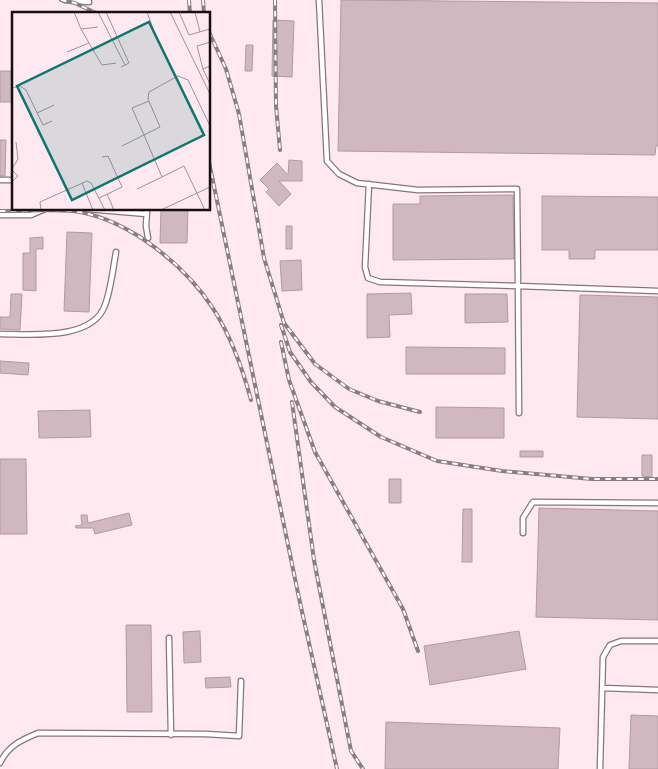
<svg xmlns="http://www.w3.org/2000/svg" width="658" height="769" font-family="Mulish,sans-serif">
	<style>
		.building { fill: #d0b7c0; stroke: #b29aa3 }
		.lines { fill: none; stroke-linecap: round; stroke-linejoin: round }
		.lane-casing { stroke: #8a737c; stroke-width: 7 }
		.lane { stroke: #fff; stroke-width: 4.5 }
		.rail-casing { stroke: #8c7d83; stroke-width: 4 }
		.rail { stroke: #fff; stroke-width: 2; stroke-dasharray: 5.5; stroke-linecap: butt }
		.inset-road { fill: none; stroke: #a29298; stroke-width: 1 }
		.view { fill: #0f766e; fill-opacity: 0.15; stroke: #0f766e; stroke-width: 2.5 }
		.inset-edge { fill: none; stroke: #180f13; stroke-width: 2.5 }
	</style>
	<rect width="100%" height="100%" fill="#fee9f1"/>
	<!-- building -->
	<path class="building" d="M341,0L658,3V146H656L655,155L338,151Z
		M273,20L294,21L292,77L272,76Z
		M246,45H253L252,71H245Z
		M0,71H14V102H0Z
		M0,140H6L5,176H0Z
		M289,160L302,161V181H279L291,194L279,206L266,192L269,189L260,180L277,163L288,175Z
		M513,195L514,259L393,260V204H420V196Z
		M542,196L658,197V250H595V259H569V250H542Z
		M161,209H188L187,243H160Z
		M286,226H292V249H286Z
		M67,232L92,233L89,312L64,311Z
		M43,237V249H36V291L23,290V253H30V238Z
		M301,260L302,290L282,291L280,261Z
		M411,293L412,314L389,315L390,337L367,338V294Z
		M11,294H22L20,330L0,329V317H10Z
		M465,294H507L508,322L465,323Z
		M580,295L658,297V419L577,417Z
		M406,347L505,348V374H406Z
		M0,361L29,363L28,375L0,373Z
		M436,407L504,408V438H436Z
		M90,410L91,437L39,438L38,411Z
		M520,451H543V457H520Z
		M642,455H652V477L642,476Z
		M0,459H26L27,534H0Z
		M389,479H401V503H389Z
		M539,508L658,511V620L536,617Z
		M463,509H472V562H462Z
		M129,513L132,525L95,534L93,528H76L75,526L82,525L81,515H87L88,523Z
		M126,625H151L152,712H127Z
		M200,631L201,662L184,663L183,632Z
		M519,631L526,669L430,685L424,646Z
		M230,677L231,687L206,688L205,678Z
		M631,715L658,716V769H629Z
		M386,722L560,728L558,769H385Z"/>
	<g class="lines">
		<defs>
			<path id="lane" d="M65,0L89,2
				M319,0L327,161L339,174L357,183L418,190L517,189L518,286L658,291
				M0,180H14
				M369,184L365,267L368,278L380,282L518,286L519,413
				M87,209L147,214
				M147,209L146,226L148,238
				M0,215H31L45,209
				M0,334C30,334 93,341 105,305C111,289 113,269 116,252
				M523,533V518L533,502L658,503
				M169,638L171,735
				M603,688L658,690
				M0,763C8,746 21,740 38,733L206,734L239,736L241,681
				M600,769L603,657L610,645L621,641H658"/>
		</defs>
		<!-- lane casing -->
		<use href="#lane" class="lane-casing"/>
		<!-- lane -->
		<use href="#lane" class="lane"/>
		<defs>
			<path id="rail" d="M61,0L75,3L98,14
				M189,0L190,14
				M203,0L204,14
				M275,0L276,106L280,150
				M209,32L226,69L239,114L264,258L284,323L315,364L349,389L378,401L420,412
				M209,162L299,598L337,769
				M0,211C24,211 49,209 73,211C98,214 123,226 143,239C205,281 232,329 251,400
				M281,325L290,352L311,382L335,407L381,437L437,461L502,471L592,479H658
				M281,342L289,380L315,452L403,609L418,651
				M292,402L314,560L351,751L363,769"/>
		</defs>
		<!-- rail casing -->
		<use href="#rail" class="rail-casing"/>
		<!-- rail -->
		<use href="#rail" class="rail"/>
	</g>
	<!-- overview -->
	<g transform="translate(12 12)">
		<rect width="198" height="198" fill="#fee9f1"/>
		<path class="inset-road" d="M62,0L69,17L86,15M86,0L113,53M94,0L117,51L109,55M135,0L144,25M158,0L198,82M167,0L177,23L198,17M183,0L188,20M77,31L90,53L104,51M55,40L77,31L69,17M198,54L191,57L198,72M191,57L185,34L198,30M0,76L8,74L14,78L31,113L40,109M25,101L42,93M110,134L132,123L120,96L137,89M0,157L6,147L4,130M0,158L6,164L0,170M70,171L81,198M125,177L150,165M95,182L102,198M87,186L110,175L96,144L90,145M29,198L28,190L75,169L79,171L93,198M149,198L198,175M193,198L172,154L150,165L132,123L148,115L136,87L137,80L166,64L176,68L198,114"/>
		<path class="view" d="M137,10L192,123L60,188L5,74Z"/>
		<rect width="198" height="198" class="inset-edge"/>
	</g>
</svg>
